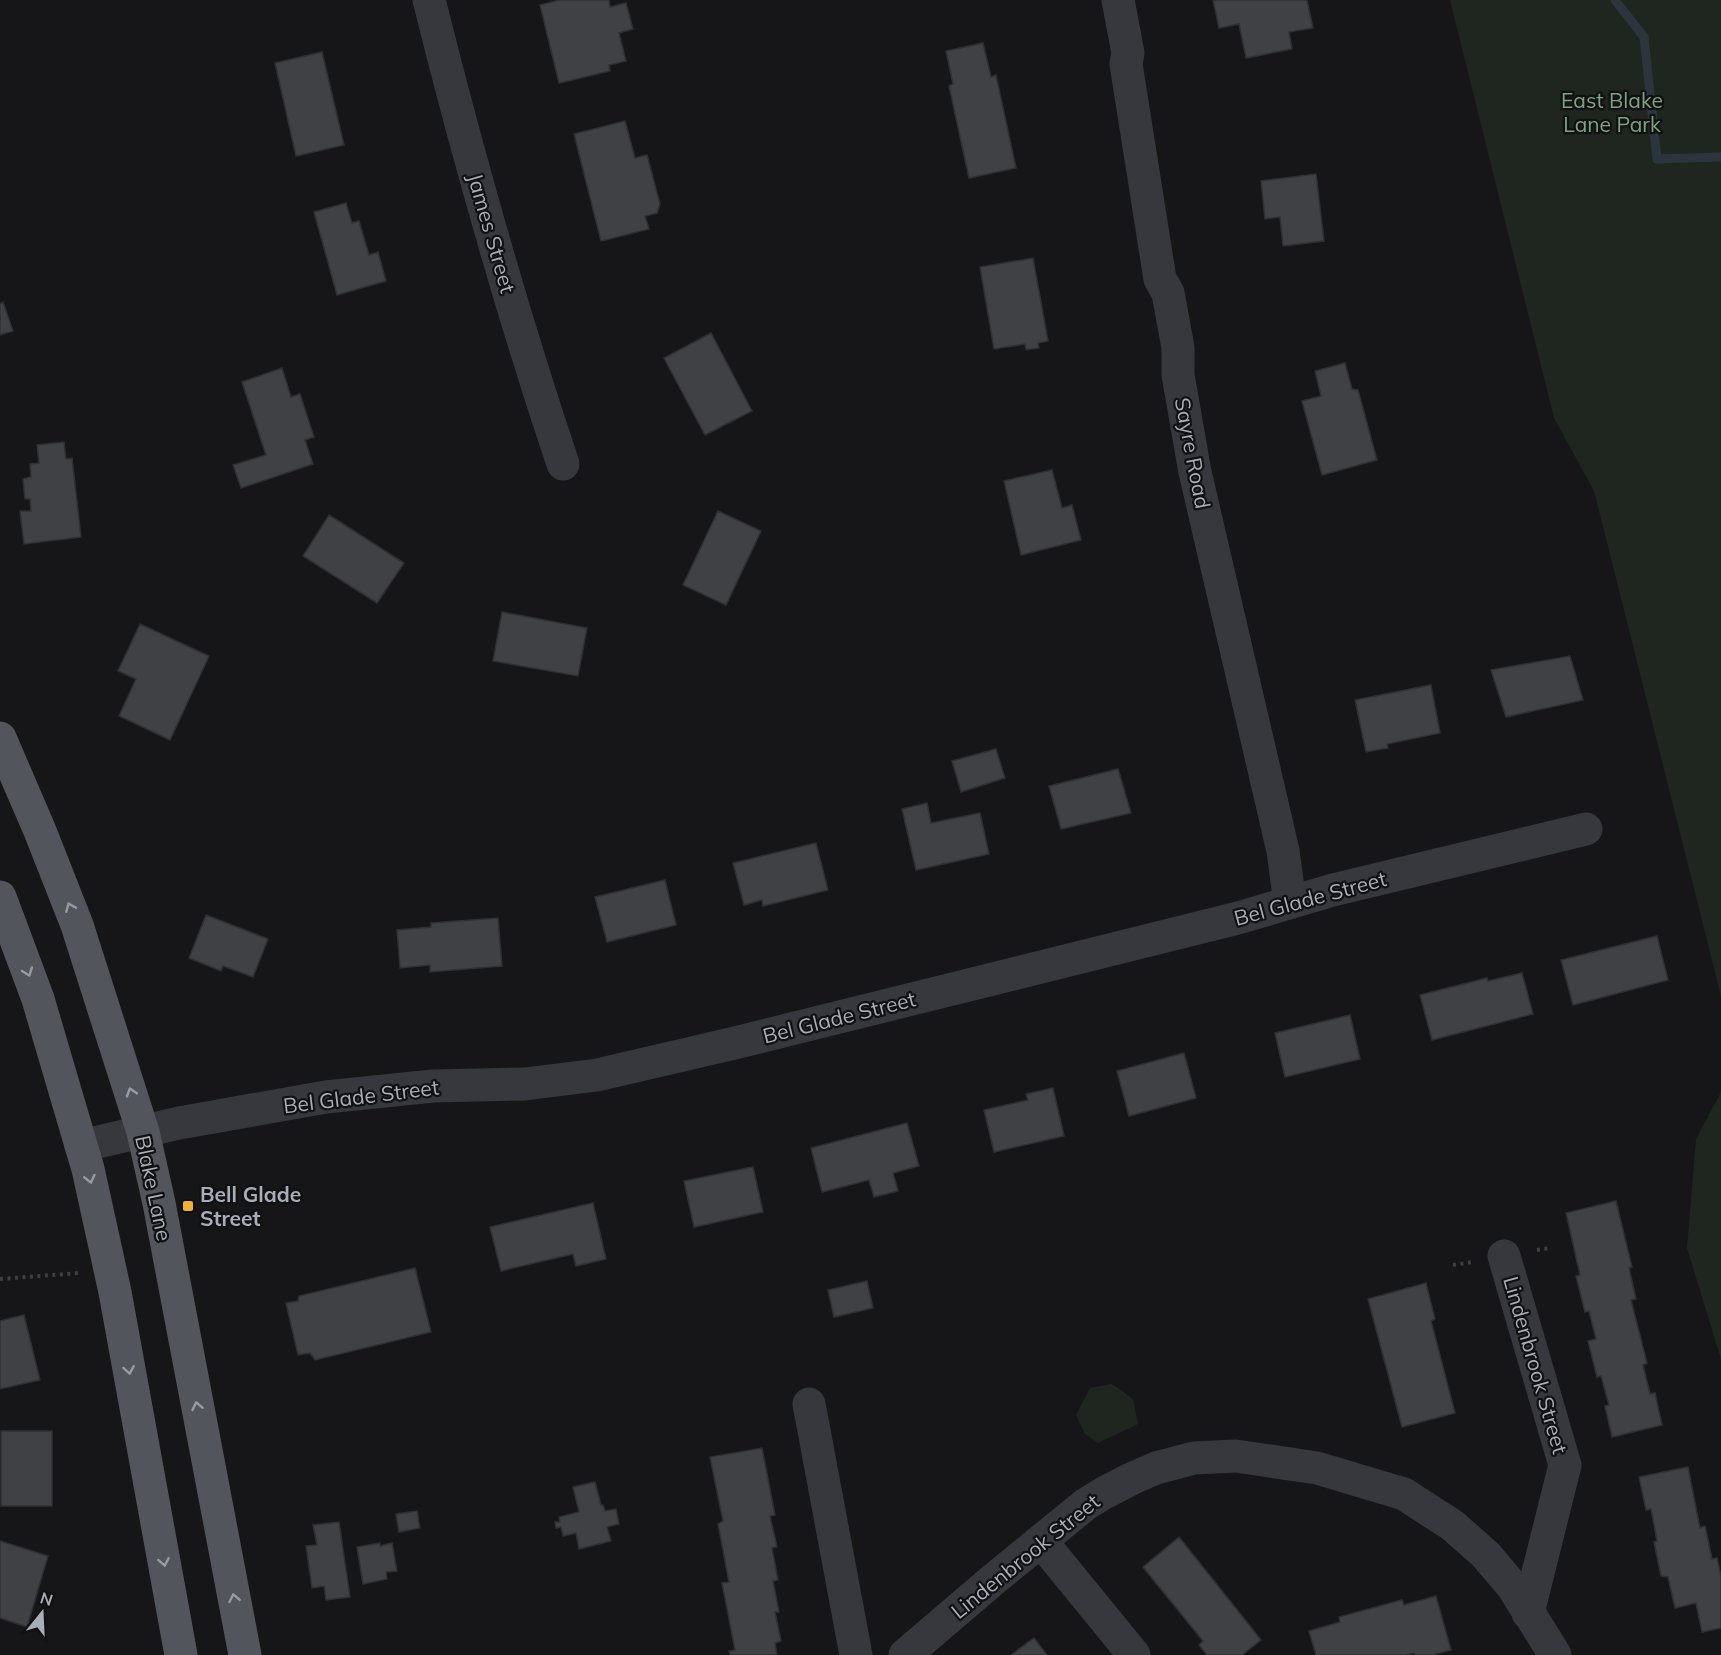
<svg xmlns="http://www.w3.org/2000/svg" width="1721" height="1655" font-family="Mulish,sans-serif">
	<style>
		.green { fill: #1e261f }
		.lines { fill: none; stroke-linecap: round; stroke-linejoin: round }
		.stream { stroke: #2c353c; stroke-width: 9 }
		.building { fill: #404145; stroke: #303034; stroke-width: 1.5 }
		.path { stroke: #3d3f44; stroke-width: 4; stroke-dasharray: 3 4.5; stroke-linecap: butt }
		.minor { stroke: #37383d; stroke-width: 33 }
		.major { stroke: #53555c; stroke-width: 33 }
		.oneway { stroke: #979ba6 }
		.poi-dot { fill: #f2b134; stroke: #111113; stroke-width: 2 }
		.labels { text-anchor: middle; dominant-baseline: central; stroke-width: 4.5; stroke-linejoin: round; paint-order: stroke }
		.park-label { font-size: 21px; fill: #7fa381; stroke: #111113 }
		.street-label { font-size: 21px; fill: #a8adb8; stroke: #111113 }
		.poi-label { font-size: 21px; font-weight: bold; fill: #a8adb8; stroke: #111113; text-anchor: start }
	</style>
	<rect width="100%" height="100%" fill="#161618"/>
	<!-- green -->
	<path class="green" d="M1450,0H1721V996L1594,491L1554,418Z
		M1721,1092V1359L1687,1248L1696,1139Z
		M1112,1384L1133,1399L1138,1424L1098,1443L1085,1434L1076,1415L1090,1388Z"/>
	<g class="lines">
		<!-- stream -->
		<path class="stream" d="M1615,0L1644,37L1657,159L1721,157"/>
	</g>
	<!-- building -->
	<path class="building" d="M559,0H609L610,7L626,3L633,29L619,33L626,61L609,65L610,71L559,83L540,5Z
		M1213,0H1307L1313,28L1289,32L1292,49L1246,58L1239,24L1219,28Z
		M983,43L991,77L996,75L1016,168L969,178L949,86L953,84L946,51Z
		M322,52L344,145L296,156L275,63Z
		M625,121L635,158L647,155L660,204L657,213L645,216L649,229L601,241L574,134Z
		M1316,174L1324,241L1283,246L1280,217L1265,219L1261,181Z
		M346,203L352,223L359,221L369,255L378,252L386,281L337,295L314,212Z
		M1033,258L1048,341L1038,343L1039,348L1026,350L1025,344L994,349L980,267Z
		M3,302L13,331L0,335V304Z
		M711,333L752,411L705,435L664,358Z
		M1345,363L1352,389L1358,390L1377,460L1322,475L1302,401L1321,396L1315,371Z
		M282,368L291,397L300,394L314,437L305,440L313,464L241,488L233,465L266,455L242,382Z
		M64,442L66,459L72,458L81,537L24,544L20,511H31L30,499H25L23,479L31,477L30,464L39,463L37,445Z
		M1052,470L1062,508L1072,505L1081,540L1021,555L1004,481Z
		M718,511L761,531L726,605L683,585Z
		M329,515L404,563L377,603L303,556Z
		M502,612L587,628L578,676L493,661Z
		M140,624L209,656L170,740L119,716L136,679L118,671Z
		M1570,656L1583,700L1506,717L1491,670Z
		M1431,685L1440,733L1387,744L1388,748L1366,752L1355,700Z
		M996,749L1005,778L961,792L952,761Z
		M1118,769L1131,813L1061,829L1049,786Z
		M927,803L931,823L980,813L989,854L916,870L902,809Z
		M816,843L828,890L763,906L762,900L744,905L733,863Z
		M665,880L676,925L607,942L595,897Z
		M206,915L268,939L253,977L223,966L221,971L189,958Z
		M498,918L502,966L430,972V965L400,968L397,930L431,927V923Z
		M1657,936L1668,980L1573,1005L1561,960Z
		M1522,973L1533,1014L1432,1040L1420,995L1487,978L1488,981Z
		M1350,1015L1360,1059L1285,1077L1275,1033Z
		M1184,1053L1196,1098L1129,1116L1117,1071Z
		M1053,1088L1064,1136L994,1152L984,1110L1028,1100L1026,1094Z
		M907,1123L919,1166L893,1173L898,1191L874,1197L869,1180L822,1192L811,1148Z
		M753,1167L763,1212L694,1227L684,1181Z
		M1616,1201L1632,1267L1629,1268L1636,1299L1631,1300L1647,1363L1643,1365L1650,1394L1655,1393L1662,1425L1612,1437L1605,1406L1609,1405L1601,1376L1597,1377L1588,1341L1596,1339L1589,1311L1585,1312L1576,1276L1580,1275L1566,1213Z
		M593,1203L606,1259L576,1266L573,1254L501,1271L490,1227Z
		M415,1268L431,1332L315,1360L310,1353L298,1355L286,1303L298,1301L299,1296Z
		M867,1281L873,1308L834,1317L828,1290Z
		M1426,1283L1435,1319L1431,1321L1455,1413L1402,1427L1368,1299Z
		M24,1315L40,1380L0,1389V1321Z
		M1,1431H52V1506H1Z
		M762,1448L775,1515L770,1516L777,1547L772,1548L778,1580L773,1581L779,1612H775L781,1641L775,1643L777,1655H730L729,1651L735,1650L722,1583L729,1582L718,1524L723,1521L710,1457Z
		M1688,1467L1700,1528L1705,1526L1712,1559L1717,1558L1721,1576V1628L1702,1632L1696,1603L1675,1608L1668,1577L1661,1576L1654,1542L1657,1541L1651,1509L1646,1510L1639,1477Z
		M595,1482L601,1505H603L605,1511L616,1509L619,1524L607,1527L611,1541L579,1549L576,1533L563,1536L561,1527L556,1528L555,1522H560L559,1517L579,1512L573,1487Z
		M417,1511L420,1528L399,1532L396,1514Z
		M339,1522L350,1597L326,1600L324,1586L312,1588L306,1546L317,1545L313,1525Z
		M1179,1537L1261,1640L1242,1655H1207L1199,1645L1203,1641L1143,1567Z
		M0,1541L48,1556L27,1627L0,1618Z
		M380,1543V1546L392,1543L397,1571L386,1572L387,1579L363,1584L357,1547Z
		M1436,1596L1451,1650L1433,1655H1415L1414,1653L1406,1655H1316L1309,1631L1340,1622L1339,1617L1402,1600L1404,1605Z
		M1034,1638L1047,1655H1011Z"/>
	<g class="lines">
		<!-- path -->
		<path class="path" d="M1537,1250L1550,1248
			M1453,1265L1473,1262
			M0,1279L79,1273"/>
		<!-- minor -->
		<path class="minor" d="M429,0C468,156 512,312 563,464
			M1118,0L1128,53L1126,64L1160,279L1168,293L1178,348V375L1195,472L1283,851L1290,903
			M81,1146L179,1123L326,1097L433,1086L525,1084L597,1075L739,1042L1238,918L1333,890L1586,829
			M1504,1256L1565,1465L1528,1613
			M809,1404L856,1655
			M1041,1541L1134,1655
			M905,1655L994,1579L1086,1504L1104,1493L1131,1479L1156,1468L1194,1458L1236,1456L1317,1468L1404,1494L1452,1525L1486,1555L1513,1587L1555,1655"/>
		<!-- major -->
		<path class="major" d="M0,738L40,831L77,925L143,1132L159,1203L245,1655
			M0,897L38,999L88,1169L115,1292L181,1655"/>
	</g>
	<!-- one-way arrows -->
	<defs><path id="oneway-chevron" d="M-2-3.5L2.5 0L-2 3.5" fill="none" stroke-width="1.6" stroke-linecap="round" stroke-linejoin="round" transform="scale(1.5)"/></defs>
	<g class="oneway">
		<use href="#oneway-chevron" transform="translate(70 907) rotate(-112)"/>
		<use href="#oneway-chevron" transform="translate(28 972) rotate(70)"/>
		<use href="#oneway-chevron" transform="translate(131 1092) rotate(-108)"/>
		<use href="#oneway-chevron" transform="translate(90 1179) rotate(77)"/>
		<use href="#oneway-chevron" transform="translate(129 1370) rotate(80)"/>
		<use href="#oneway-chevron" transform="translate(197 1406) rotate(-101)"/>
		<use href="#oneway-chevron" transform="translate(164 1562) rotate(80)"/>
		<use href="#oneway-chevron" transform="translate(234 1598) rotate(-101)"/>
	</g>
	<!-- markers -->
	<rect class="poi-dot" x="182" y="1200" width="12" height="12" rx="3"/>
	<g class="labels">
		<!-- park labels -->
		<g class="park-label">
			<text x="1612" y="100">East Blake<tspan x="1612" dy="24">Lane Park</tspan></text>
		</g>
		<!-- street labels -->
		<g class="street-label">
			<text transform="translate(492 233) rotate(74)">James Street</text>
			<text transform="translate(1193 453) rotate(79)">Sayre Road</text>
			<text transform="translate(1310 898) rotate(-15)">Bel Glade Street</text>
			<text transform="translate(839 1017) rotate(-14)">Bel Glade Street</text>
			<text transform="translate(361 1096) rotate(-7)">Bel Glade Street</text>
			<text transform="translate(154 1188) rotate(78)">Blake Lane</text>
			<text transform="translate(1536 1365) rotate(74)">Lindenbrook Street</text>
			<text transform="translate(1025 1556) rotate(-39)">Lindenbrook Street</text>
		</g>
		<!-- poi labels -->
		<g class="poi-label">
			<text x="200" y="1194">Bell Glade<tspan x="200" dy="24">Street</tspan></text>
		</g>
	</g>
	<!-- north arrow -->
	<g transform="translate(42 1613) rotate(18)" stroke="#111113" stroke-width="4.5" paint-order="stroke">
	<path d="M0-4.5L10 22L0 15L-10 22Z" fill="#a8adb8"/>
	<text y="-9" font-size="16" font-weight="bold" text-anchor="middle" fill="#a8adb8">N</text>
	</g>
</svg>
